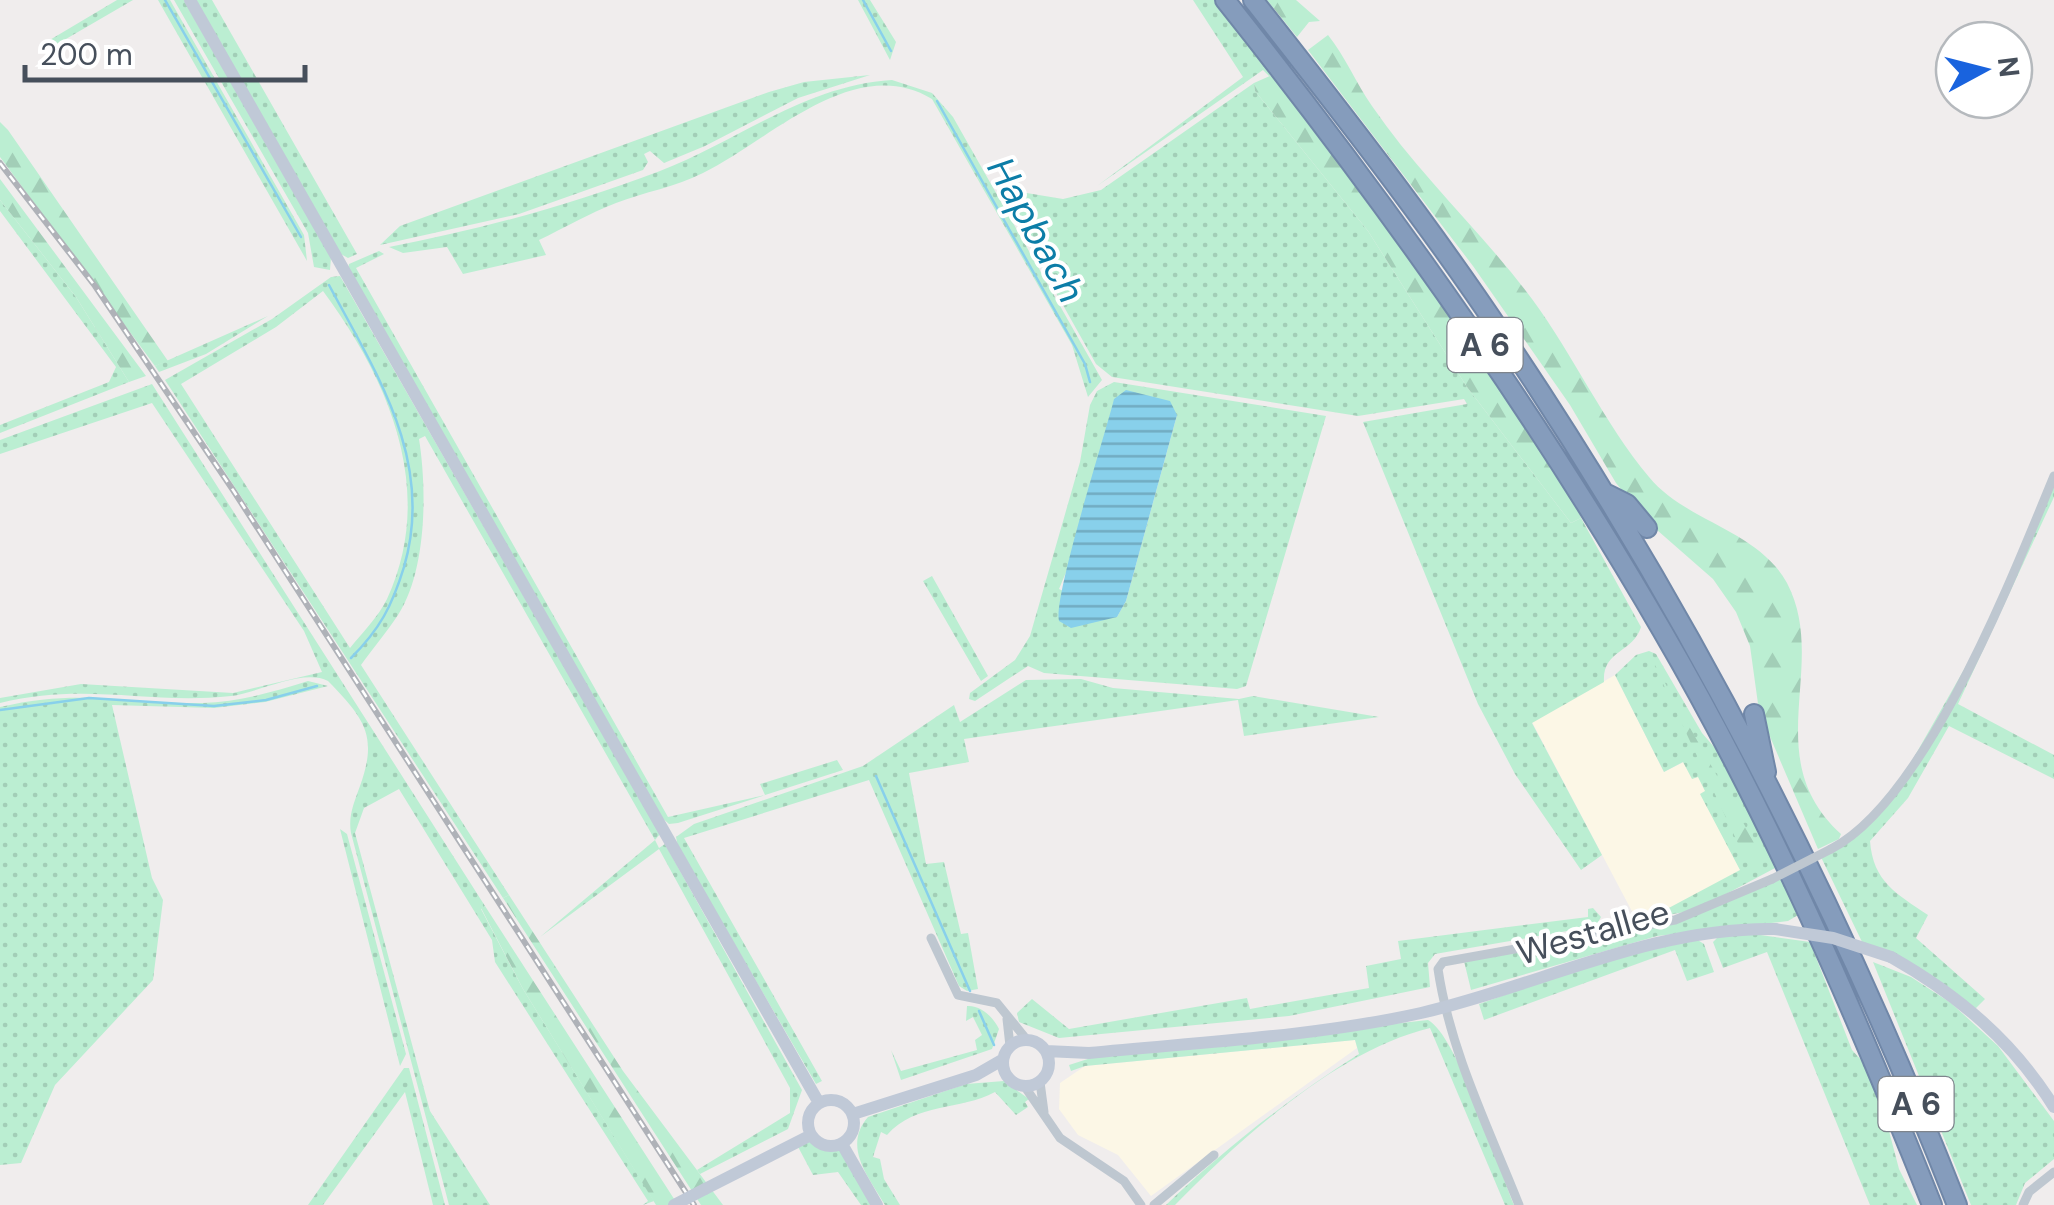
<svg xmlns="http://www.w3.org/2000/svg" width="2054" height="1205" font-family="'DM Sans',sans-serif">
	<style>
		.commercial { fill: #fcf7e6 }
		.grass { fill: url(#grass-dots); fill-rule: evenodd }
		.forest { fill: url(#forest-firs) }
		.water { fill: url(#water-rules) }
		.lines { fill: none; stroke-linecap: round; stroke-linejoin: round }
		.stream { stroke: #88d0eb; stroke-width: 2.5 }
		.highway-casing { stroke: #7087a8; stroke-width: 22 }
		.street { stroke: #bec7d0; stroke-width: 9 }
		.secondary { stroke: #c0c9d7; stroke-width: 12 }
		.highway { stroke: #859cbc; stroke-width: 18 }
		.rail-casing { stroke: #afb2b8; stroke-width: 6 }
		.rail { stroke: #fff; stroke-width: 2.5; stroke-dasharray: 8; stroke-linecap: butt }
		.street-bridge { stroke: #bec7d0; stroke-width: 9 }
		.secondary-bridge { stroke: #c0c9d7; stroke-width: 12 }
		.labels { text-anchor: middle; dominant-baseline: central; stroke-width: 8; stroke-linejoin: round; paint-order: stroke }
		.shield { fill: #fff; stroke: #7e848c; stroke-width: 2.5 }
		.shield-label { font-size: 32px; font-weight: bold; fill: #464f5b }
		.street-label { font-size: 35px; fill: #464f5b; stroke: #fff }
		.water-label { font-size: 38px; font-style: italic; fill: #0c7da7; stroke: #fff }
	</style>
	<defs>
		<pattern id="grass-dots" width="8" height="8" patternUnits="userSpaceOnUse" patternTransform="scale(2.5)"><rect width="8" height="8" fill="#bbeed2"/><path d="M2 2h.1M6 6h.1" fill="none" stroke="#a2ceb7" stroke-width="1.8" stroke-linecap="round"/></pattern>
		<pattern id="forest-firs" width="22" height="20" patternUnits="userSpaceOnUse" patternTransform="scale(2.5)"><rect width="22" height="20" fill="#bbeed2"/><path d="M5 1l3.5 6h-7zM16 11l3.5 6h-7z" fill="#a2ceb7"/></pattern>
		<pattern id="water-rules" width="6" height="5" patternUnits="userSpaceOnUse" patternTransform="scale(2.5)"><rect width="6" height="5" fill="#88d0eb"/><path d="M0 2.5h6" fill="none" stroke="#71abc1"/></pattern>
	</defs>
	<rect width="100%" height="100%" fill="#f0eded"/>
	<!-- commercial -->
	<path class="commercial" d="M1615,675L1664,772L1684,762L1698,776L1706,791L1701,795L1741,871L1650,918L1636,919L1532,722Z
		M1355,1040L1357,1048L1151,1196L1118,1155L1078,1135L1059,1109L1060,1083L1085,1066Z"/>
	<!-- grass -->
	<path class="grass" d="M117,0H133L47,50L43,44Z
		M158,0H170L304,235L307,261Z
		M174,0H184L331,257L330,270L314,267L308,233Z
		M196,0H212L357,254L348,258L339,253Z
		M858,0H870L896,42L890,60Z
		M1193,0H1215L1274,74L1269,76L1263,70L1097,186L1243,77Z
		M870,75L798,98L705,146L664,163L650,151L644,154L648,162L643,170L519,214L380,245L400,226L769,92L804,82Z
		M892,80L932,93L953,117L1102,380L1088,397L1072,345L932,99C854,52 769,141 703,173C676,187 644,192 616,203C590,213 564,228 539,240L546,255L463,274L447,247L403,253L389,247C482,229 571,205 660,171C738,141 806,85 892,80Z
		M1254,83L1255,91L1368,231L1467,387L1571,523L1581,518L1641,627C1633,653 1602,650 1604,682L1532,723L1602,855L1581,870L1515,774L1478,704L1363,422L1467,404L1464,399L1358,416L1112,377L1096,364L1003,198L1009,190L1063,199L1101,190Z
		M0,200L76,297L129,382L0,433V425L109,382L116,367L0,211Z
		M379,251L384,254L356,268L668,817L765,795L760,784L837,760L843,770L678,823L669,824L660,816L348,270L349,264Z
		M340,276L660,834L655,840L659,848L665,844L802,1090L788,1129L700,1174L697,1170L790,1113V1088L659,849L540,937L655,840L425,436L419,439C427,489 427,570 398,615C387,632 373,648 361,665L509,895L503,898L165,380L272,319L331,277ZM323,291C389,380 437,491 387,599C379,616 362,633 350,648L181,384L276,327Z
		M268,316L206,354L159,372L155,366Z
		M1114,382L1326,416L1246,686L1237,689L1044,673L1028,666L975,701L969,699L970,693L1015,660L1030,636L1080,462L1090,405L1097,391ZM1177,415L1126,601L1117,617L1059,589L1072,558Z
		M152,384L485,906L481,909L523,989L654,1201L643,1205L648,1201L495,962L492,940L399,789L364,808L355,833L430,1111L490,1205H449L351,833C348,816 354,803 360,786C378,736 365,719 328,681C303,668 258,693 231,696C149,705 86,682 0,703V698L81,684L233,693L322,672L304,631L152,403L0,454V440Z
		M2054,480V497L1958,704L2054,755V779L1949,726L1908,798L1870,841C1873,882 1897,894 1928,915L1916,938L1985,999L1973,1011L1864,946L1820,855L1885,808L1978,645Z
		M932,576L988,676L981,681L923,581Z
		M1649,651L1656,654L1702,733L1721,755L1777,867L1696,910L1650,918L1740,870L1700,794L1705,791L1698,777L1692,779L1683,762L1664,772L1615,675L1636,655Z
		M1081,679L1113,688L1239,699L1253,696L1379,717L1244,736L1238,700L964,739L969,762L909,773L926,864L944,862L961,934L968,933L978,989L967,991L959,986L869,780L684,838L822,1081L816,1084L678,847L676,837L694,824L863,766L954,705L960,722L1026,680Z
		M308,681L328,686L265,702L214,708L112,705L152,878L163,900L153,980L55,1085L21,1163L0,1165V707C80,688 125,704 202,703C239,702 273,692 308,681Z
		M340,829L347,834L406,1054L400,1066Z
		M1782,877L1800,914L1788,921L1657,936L1471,990L1464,961L1678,922Z
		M1593,908L1601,917L1596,926L1435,954L1428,963L1430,987L1289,1016L1059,1038L1019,1022L1017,1013L1032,999L1069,1029L1247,998L1250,1009L1369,988L1366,966L1401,959L1398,941L1588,917V909Z
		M1753,934L1810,942L1852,1050L1874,1074L1899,1169L1917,1205H1870L1767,952L1723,968L1713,942L1719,936Z
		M1696,939L1704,944L1714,972L1687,981L1675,950L1484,1020L1479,1004L1612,957Z
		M1873,962L1911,977L1951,1003L1998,1046L2054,1121V1159L2025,1183L2016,1205H1971Z
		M967,1006C981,1005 993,1017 999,1029L992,1049L901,1080L891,1050L901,1071L977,1050L975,1040L982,1035L973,1017L966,1021Z
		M1428,1020C1457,1035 1499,1168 1514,1205H1505L1430,1028C1338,1050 1241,1138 1175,1205H1166C1226,1148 1289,1098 1359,1054L1355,1040L1085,1066L1071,1071L1069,1065L1094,1057Z
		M404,1068H409L445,1205H433L405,1092L323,1205H308Z
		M1004,1081L1029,1099L1025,1102L1028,1107L1016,1115L995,1092C960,1111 916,1102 887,1135L881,1132L873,1157L880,1159L884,1179L900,1205H885C869,1177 842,1147 868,1117L966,1084Z
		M811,1135L824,1146L842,1144L877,1205H861L838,1172L813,1175L796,1143Z"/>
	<!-- forest -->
	<path class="forest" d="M1267,0H1296L1320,21L1309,22L1297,37Z
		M1328,35C1345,56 1356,83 1372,106C1419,175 1482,232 1532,299C1574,356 1604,423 1649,477C1686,522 1758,530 1787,583C1830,665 1757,758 1841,834L1839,839L1818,849L1759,711L1750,646L1736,612L1713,579L1649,523L1616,483L1570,405L1473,266L1308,50Z
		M1274,74L1442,298L1574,498L1581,518L1571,523L1467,387L1368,231L1255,91L1254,83Z
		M0,122L8,130L168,361L155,366L0,157Z
		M0,179L146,376L129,382L76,297L0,200Z
		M1651,658L1763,858L1751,871Z
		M509,895L623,1071L723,1205H701L503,898Z
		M485,906L678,1205H656L523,989L481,908Z"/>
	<!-- water -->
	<path class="water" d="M1126,390L1170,401L1177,415L1126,601L1117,617L1071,628L1059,621C1053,597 1105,436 1114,399Z"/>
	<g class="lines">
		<!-- stream -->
		<path class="stream" d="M165,0L301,237
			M863,0L891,51
			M937,101L1085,364L1090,382
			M329,285C377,375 435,461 404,567C392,606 380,629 351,658
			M0,710L89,698L214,706L266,700L317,686
			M876,776L970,991
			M979,1011L994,1045"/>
		<defs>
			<path id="highway" d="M1225,0C1386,202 1534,409 1663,632C1769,814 1854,1009 1932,1205
				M1253,0C1339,109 1425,219 1502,334C1686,607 1837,899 1957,1205
				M1605,493L1627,504L1647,528
				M1754,714L1766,772"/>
		</defs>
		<!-- highway casing -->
		<use href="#highway" class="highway-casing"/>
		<!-- street -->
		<path class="street" d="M1831,849C1926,800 2013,575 2054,476
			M931,938L958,995L997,1003L1027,1040
			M1007,1019L1010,1046
			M1040,1082L1044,1112
			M1025,1087L1060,1138L1124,1181L1141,1205
			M1154,1205L1214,1155
			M1519,1205C1489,1129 1450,1051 1438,969L1443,962L1675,920L1772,879
			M2023,1205L2029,1192L2054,1172"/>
		<!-- secondary -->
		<path class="secondary" d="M190,0L819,1103
			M1891,957C1958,995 2013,1041 2054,1107
			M1003 1063a23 23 0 1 1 46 0a23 23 0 1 1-46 0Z
			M1046,1051L1089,1053C1199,1042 1313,1037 1421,1013C1541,985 1650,927 1775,929
			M808 1123a23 23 0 1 1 46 0a23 23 0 1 1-46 0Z
			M853,1114L976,1075L1002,1060
			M842,1144L877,1205
			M705,1189L811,1135"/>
		<!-- highway -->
		<use href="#highway" class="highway"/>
		<defs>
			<path id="rail" d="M0,163L95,286L233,490L694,1205"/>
		</defs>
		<!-- rail casing -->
		<use href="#rail" class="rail-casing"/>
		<!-- rail -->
		<use href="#rail" class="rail"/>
		<!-- street-bridge -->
		<path class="street-bridge" d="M1772,879L1831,849"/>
		<!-- secondary-bridge -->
		<path class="secondary-bridge" d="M1775,929L1833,938L1891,957
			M674,1205L705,1189"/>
	</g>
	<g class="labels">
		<!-- shield labels -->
		<g class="shield">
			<rect x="1447.5" y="318" width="75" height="54" rx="8"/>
			<rect x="1878.5" y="1077" width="75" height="54" rx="8"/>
		</g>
		<g class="shield-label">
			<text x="1485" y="345">A 6</text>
			<text x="1916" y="1104">A 6</text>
		</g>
		<!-- street labels -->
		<g class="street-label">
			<text transform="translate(1593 932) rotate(-16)">Westallee</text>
		</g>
		<!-- water labels -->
		<g class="water-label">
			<text transform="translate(1036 230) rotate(61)">Hapbach</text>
		</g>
	</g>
	<!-- north arrow -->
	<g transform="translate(1984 70) rotate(83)"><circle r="48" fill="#ffffff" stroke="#b5b9bd" stroke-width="2.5"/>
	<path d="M0-8L18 38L0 25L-18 38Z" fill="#1963de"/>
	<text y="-15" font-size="28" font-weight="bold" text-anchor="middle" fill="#464f5b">N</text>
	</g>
	<!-- scale -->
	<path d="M25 65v15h280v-15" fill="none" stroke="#464f5b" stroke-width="5"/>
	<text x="40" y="65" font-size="30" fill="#464f5b" stroke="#ffffff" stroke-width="8" paint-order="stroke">200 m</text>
</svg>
